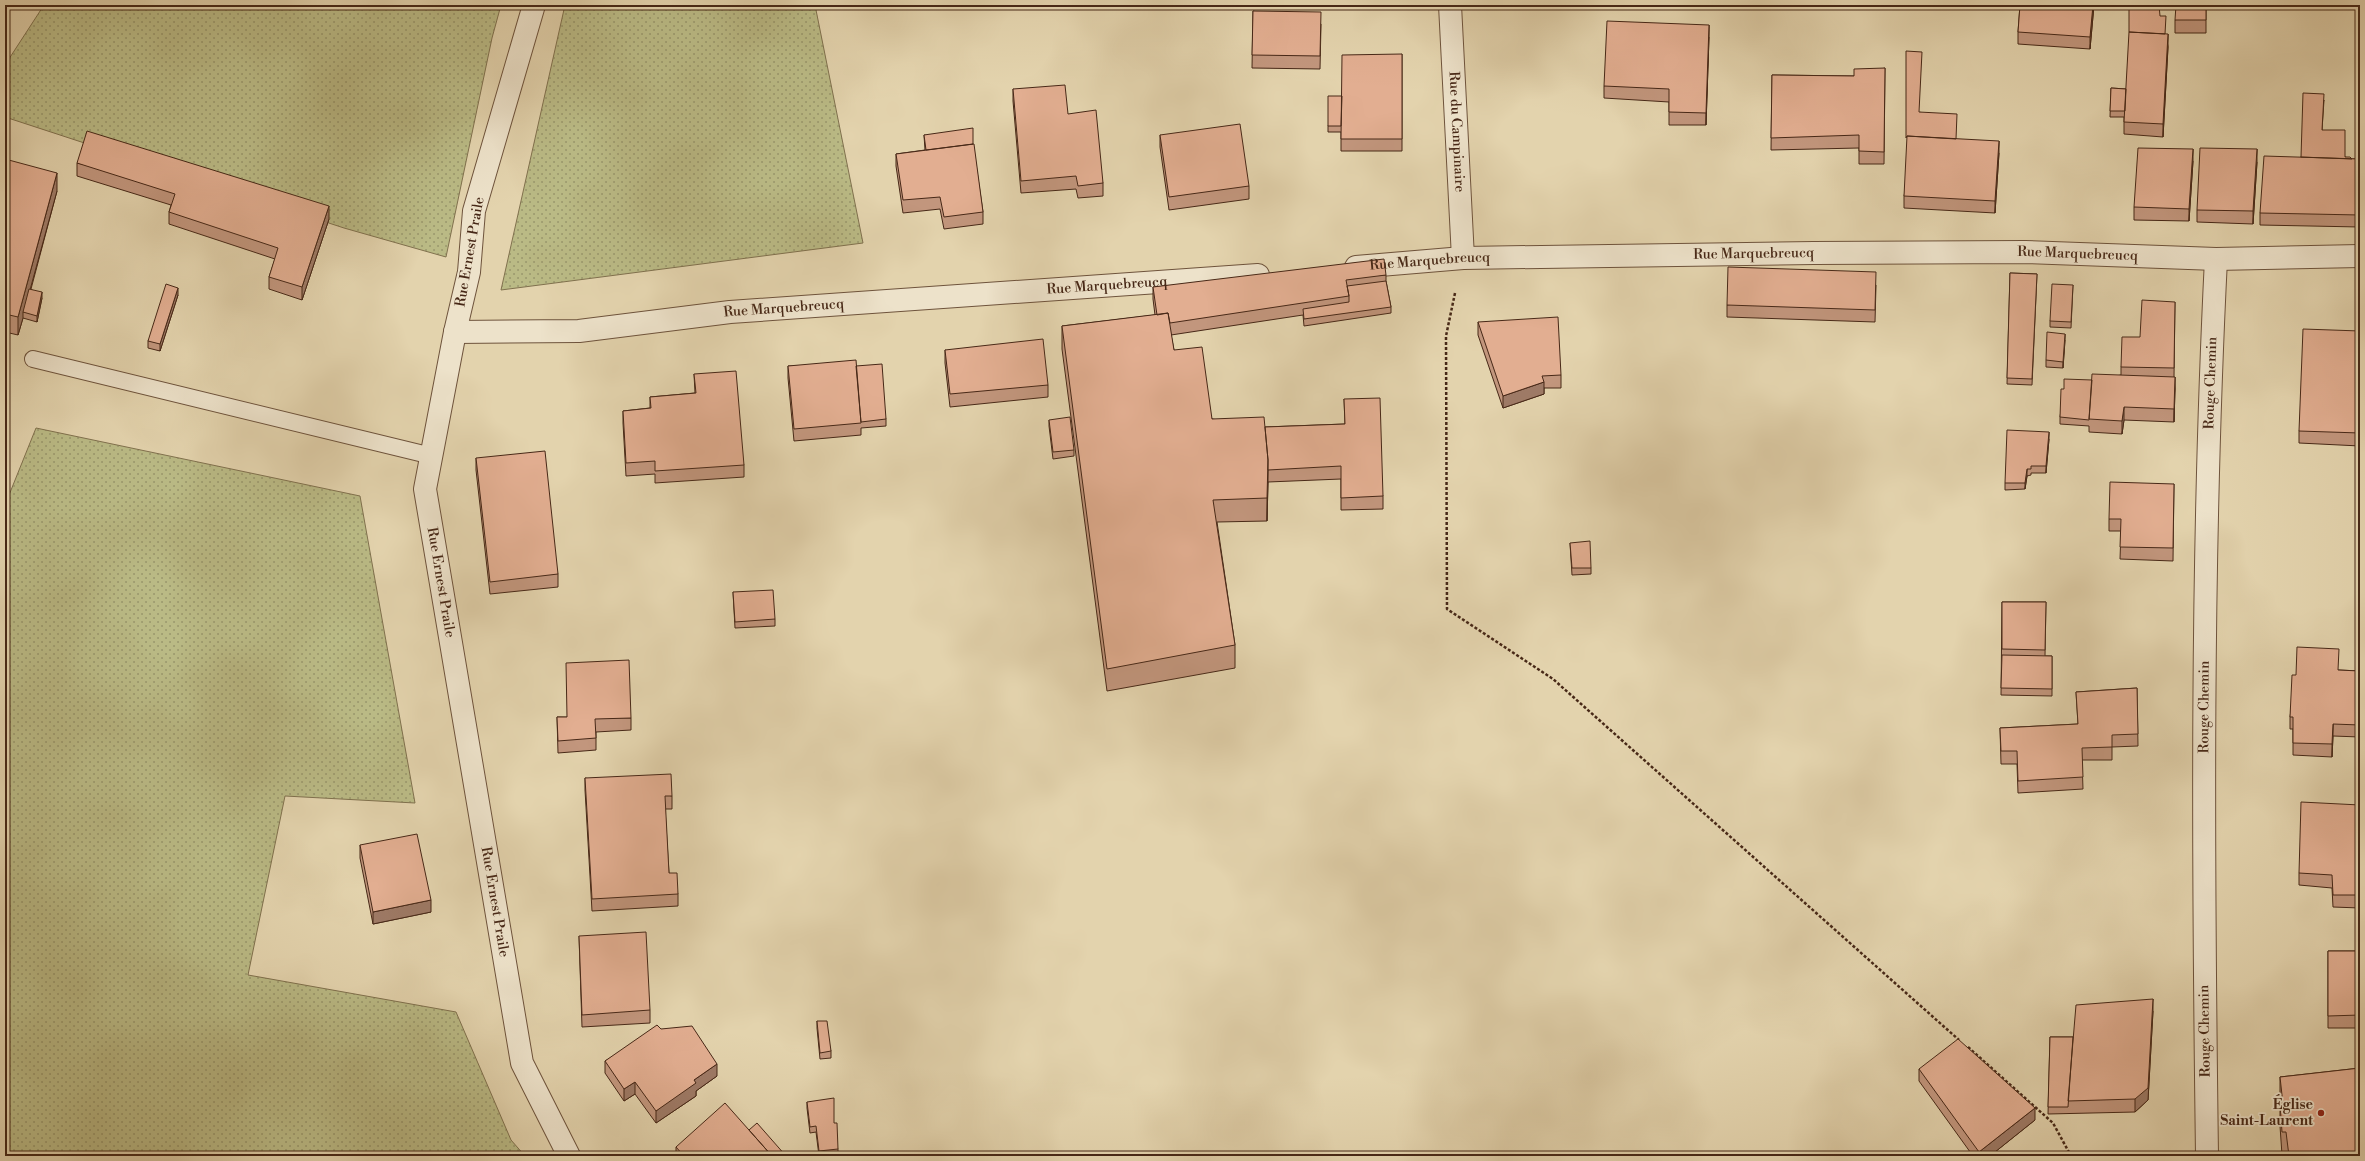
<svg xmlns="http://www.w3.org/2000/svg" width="2365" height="1161" font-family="'Libre Bodoni',serif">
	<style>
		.grass { fill: url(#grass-dots); stroke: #80714e }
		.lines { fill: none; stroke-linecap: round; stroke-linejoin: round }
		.lane-casing { stroke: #6e533c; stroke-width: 18 }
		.street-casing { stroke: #6e533c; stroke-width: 24 }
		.path { stroke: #472817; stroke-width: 2.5; stroke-dasharray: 3 2; stroke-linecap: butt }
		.lane { stroke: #ede2ca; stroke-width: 16 }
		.street { stroke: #ede2ca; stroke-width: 22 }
		.wall { fill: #c2967d; stroke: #472817 }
		.shaded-wall { fill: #9e7a66; stroke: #472817 }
		.building { fill: #e2ae91; stroke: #472817 }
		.poi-dot { fill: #8f2418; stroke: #ede2ca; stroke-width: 1.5 }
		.labels { text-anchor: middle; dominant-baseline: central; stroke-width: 3.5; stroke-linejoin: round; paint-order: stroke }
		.street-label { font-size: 14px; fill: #472817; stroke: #ede2ca }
		.poi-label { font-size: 14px; font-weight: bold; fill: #472817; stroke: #ede2ca; text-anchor: end }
	</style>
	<defs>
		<pattern id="grass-dots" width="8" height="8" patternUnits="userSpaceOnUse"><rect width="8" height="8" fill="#baba85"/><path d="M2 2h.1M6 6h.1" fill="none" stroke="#99976c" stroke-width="1.8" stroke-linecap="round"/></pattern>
	</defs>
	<rect width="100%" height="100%" fill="#e3d3ad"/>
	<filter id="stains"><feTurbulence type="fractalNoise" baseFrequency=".005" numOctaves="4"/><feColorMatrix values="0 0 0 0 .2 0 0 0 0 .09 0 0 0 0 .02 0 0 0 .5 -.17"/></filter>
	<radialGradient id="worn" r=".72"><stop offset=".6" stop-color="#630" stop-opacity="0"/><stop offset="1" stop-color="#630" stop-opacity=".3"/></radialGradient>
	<!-- grass -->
	<path class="grass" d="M44,5H501L492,38L446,257L344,228L5,117V65Z
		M565,5H815L863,243L501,290Z
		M36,428L360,496L415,803L285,796L248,975L456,1012L511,1140L525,1156H5V505Z"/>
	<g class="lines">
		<defs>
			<path id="lane" d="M33,359L432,456"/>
			<g id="street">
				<path id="s1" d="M534,5L474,211L469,272L455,332L425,489L522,1063L569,1156"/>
				<path id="s2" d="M1450,5L1463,258"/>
				<path id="s3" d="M1356,267L1463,258L1814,253L2025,252L2216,259L2360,256"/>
				<path id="s4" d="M455,332L579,331L730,312L1258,275"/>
				<path id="s5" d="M2207,1156C2203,857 2201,558 2216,259"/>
			</g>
		</defs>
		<!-- lane casing -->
		<use href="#lane" class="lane-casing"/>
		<!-- street casing -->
		<use href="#street" class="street-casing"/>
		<!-- path -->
		<path class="path" d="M1455,293L1446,336L1447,609L1553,679L1959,1040
			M1968,1047L2053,1123L2071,1156"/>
		<!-- lane -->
		<use href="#lane" class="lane"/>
		<!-- street -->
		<use href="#street" class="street"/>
	</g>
	<!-- wall -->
	<path class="wall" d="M884,5H900L885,8Z
		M2020,5H2094L2090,49L2018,44V32Z
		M2206,5V33H2175V20Z
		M1253,11L1321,24L1320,69L1252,68Z
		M2166,34L2168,47L2163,137L2124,134V117H2110L2111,88L2126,89Z
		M1709,37L1706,125H1669V102L1604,98V86Z
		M1402,54V151H1341V132H1328V126L1342,96Z
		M1885,68L1884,164H1859V148L1771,150L1772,75L1854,76Z
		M1013,89L1068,114L1103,183V196L1078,198L1076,189L1021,193L1013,101Z
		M2324,100L2322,130L2345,157L2352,159H2360V227L2260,225V213L2301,157Z
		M1920,112L1956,139L1999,153L1995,213L1904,208V196Z
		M924,135L973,144L983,212V224L944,229L940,209L903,213L896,166V154L925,150Z
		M1160,135L1249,186V199L1169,210L1160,147Z
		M5,159L57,191L31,289L42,298L37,322L23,318L18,335L5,332Z
		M2193,161L2189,221L2134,220V207Z
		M2257,162L2253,224L2197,222V210Z
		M77,163L329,219L302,300L269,289V277L275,259L169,224V212L171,205L77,176Z
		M2010,273L2037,274L2032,385L2007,384Z
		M1386,275V281L1391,307V313L1304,326L1303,315L1171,335L1174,350L1212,419L1265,427L1345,424L1344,399L1383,496V509L1341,510V479L1268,482L1267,521L1217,522L1235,645V668L1107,691L1062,349V326L1155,315L1153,299V287Z
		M1876,285L1875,322L1727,317V305Z
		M2073,285L2071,328L2050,327V321Z
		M178,295L160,351L148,348V341Z
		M2175,302L2174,377L2175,389L2174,422L2124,420L2122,434L2089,432V426L2060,424V417L2064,389L2092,380L2121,375V367L2140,337Z
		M1478,322L1561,375V388H1544V394L1503,408L1478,335Z
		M2360,331V446L2299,443V431Z
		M2065,340L2063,368L2046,367V360Z
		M945,350L1048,385V397L950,407L945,363Z
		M788,366H856L886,419V426L861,428V435L794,441L788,378Z
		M694,374L744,465V477L655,483V474L626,476L623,423V411L650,408V397L695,393Z
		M1049,420L1074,450V456L1053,459L1049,426Z
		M2049,439L2046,473H2031V475L2027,476L2025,489L2005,490V483Z
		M476,458L558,574V587L490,594L476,470Z
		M2174,484L2173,561L2120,559L2121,531H2109V519Z
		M1570,543L1591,568V574L1572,575Z
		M733,592L775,619V626L735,628Z
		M2002,602H2046L2045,656H2052V696L2001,695Z
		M2339,670L2360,671V737L2333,736L2332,757L2293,755V729H2290V717L2296,675Z
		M2137,688L2138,746L2112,747V760H2082L2083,789L2018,793L2017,764H2001L2000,728L2078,724L2076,692Z
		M557,717L631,718V730L596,732V750L558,753Z
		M585,778L672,796V809H665L669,873L678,894V906L592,911L585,790Z
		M2360,805V908L2333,907L2332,888L2299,885V873Z
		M360,845L431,912L373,924L360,858Z
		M579,936L650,1010V1023L582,1027Z
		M2328,951H2360V1028H2328Z
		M2153,1011L2148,1100L2135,1112L2048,1114L2050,1037H2073Z
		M817,1021L831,1051V1058L820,1059L817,1028Z
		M661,1029L717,1076L696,1091V1096L656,1123L635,1094L624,1101L605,1073V1061Z
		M2360,1068V1156H2286V1154L2282,1155L2280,1126V1077Z
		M1919,1069L2035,1120L1990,1156H1973L1919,1081Z
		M807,1102L838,1149V1155L830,1156H819L816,1132L810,1133L807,1108Z
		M749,1130L786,1156H676V1147Z"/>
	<!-- shaded-wall -->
	<path class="shaded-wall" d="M2093,5H2094L2090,49V37Z
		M1709,25V37L1706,125V113Z
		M2168,34V47L2163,137V124Z
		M1999,141V153L1995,213V201Z
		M2193,149V161L2189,221V209Z
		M2257,149V162L2253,224V211Z
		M57,173V191L24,312H23V318L18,335V317Z
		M329,206V219L302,300V287Z
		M178,288V295L160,351V344Z
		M42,292V298L37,322V316Z
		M2065,334V340L2063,368V362Z
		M2175,377V389L2174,422V409Z
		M1544,382V394L1503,408V396Z
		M2124,407V420L2122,434V421Z
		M2049,432V439L2046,473V466Z
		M1268,460V482L1267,521V498Z
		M2027,469V476L2025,489V483Z
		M2333,724V736L2332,757V744Z
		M431,900V912L373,924V912Z
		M2153,999V1011L2148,1100L2135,1112V1099Z
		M717,1064V1076L696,1091V1096L656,1123V1111L694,1080Z
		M635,1082V1094L624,1101V1089Z
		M2035,1108V1120L1990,1156H1979V1152Z"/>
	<!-- building -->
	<path class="building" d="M2020,5H2093L2090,37L2018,32Z
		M2129,5H2159L2160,16H2166L2165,34L2129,32Z
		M2176,5H2206V20H2175Z
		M1253,11L1321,12L1320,56L1252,55Z
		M1607,21L1709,25L1706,113L1669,112V89L1604,86Z
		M2129,32L2168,34L2163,124L2124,122Z
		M1906,51L1922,52L1919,112L1957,114L1956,139L1907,136L1906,138Z
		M1402,54V139H1341L1342,55Z
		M1885,68L1884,152L1859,151V135L1771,138L1772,75L1854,76V69Z
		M1065,85L1068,114L1096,110L1103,183L1078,186L1076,176L1021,181L1013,89Z
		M2111,88L2126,89L2125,111H2110Z
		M2303,93L2324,94L2322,130H2345V157H2350L2352,159L2301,157Z
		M1328,96H1342L1341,126H1328Z
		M1240,124L1249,186L1169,197L1160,135Z
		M973,128V144L926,150L924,135Z
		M87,131L329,206L302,287L269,277L278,248L169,212L175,194L77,163Z
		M1907,136L1999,141L1995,201L1904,196Z
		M974,144L983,212L944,217L940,197L903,200L896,154Z
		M2138,148L2193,149L2189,209L2134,207Z
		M2200,148L2257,149L2253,211L2197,210Z
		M2264,156L2360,159V215L2260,213Z
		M5,159L57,173L18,317L5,314Z
		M1384,259L1386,275L1346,280L1349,296L1170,323L1168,313L1157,315L1153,287Z
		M1728,267L1876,272L1875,310L1727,305Z
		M2010,273L2037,274L2032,379L2007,378Z
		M1386,281L1391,307L1304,319L1303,309L1349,302V296L1347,286Z
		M166,284L178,288L160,344L148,341Z
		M2052,284L2073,285L2071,322L2050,321Z
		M29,289L42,292L37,316L23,312Z
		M2142,300L2175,302L2174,368L2121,367L2122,337H2140Z
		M1168,313L1174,350L1202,347L1212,419L1264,417L1268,460L1267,498L1213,500L1235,645L1107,669L1062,326Z
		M1558,317L1561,375L1542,376L1544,382L1503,396L1478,322Z
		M2303,329L2360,331V433L2299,431Z
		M2047,332L2065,334L2063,362L2046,360Z
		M1043,339L1048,385L950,394L945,350Z
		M856,360L861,423L794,429L788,366Z
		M882,364L886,419L861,422L856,366Z
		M736,371L744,465L655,471V461L626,463L623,411L651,408L650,397L696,393L694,374Z
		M2092,374L2175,377L2174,409L2124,407L2122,421L2089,419Z
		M2064,379L2092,380L2089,420L2060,417L2061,389H2064Z
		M1380,398L1383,496L1341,498V466L1268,470V460L1265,427L1345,424L1344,399Z
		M1070,417L1074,450L1053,452L1049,420Z
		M2007,430L2049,432L2046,466H2031V469H2027L2025,483H2005Z
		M545,451L558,574L490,582L476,458Z
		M2110,482L2174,484L2173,548L2120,547L2121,519H2109Z
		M1590,541L1591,568H1572L1570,543Z
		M773,590L775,619L735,622L733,592Z
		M2002,602H2046L2045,650L2002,649Z
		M2297,647L2339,649L2338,670L2360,671V725L2333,724L2332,744L2293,743V717H2290L2292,675H2296Z
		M2002,655L2052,656V689L2001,688Z
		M629,660L631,718L595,719L596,738L558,741L557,717H567L566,663Z
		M2137,688L2138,734L2112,735V747L2082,748L2083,777L2018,781L2017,751H2001L2000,728L2078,724L2076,692Z
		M671,774L672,796H665L669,873H677L678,894L592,899L585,778Z
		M2301,802L2360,805V895H2333L2332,875L2299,873Z
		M417,834L431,900L373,912L360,845Z
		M646,932L650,1010L582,1015L579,936Z
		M2328,951H2360V1015L2328,1016Z
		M2153,999L2148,1088L2135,1099L2068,1101L2076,1005Z
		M817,1021H827L831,1051L820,1053Z
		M657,1025L661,1029L692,1026L717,1064L694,1080L696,1083L656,1111L635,1082L624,1089L605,1061Z
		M2050,1037H2073L2068,1107H2048Z
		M1958,1039L2035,1108L1979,1152L1919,1069Z
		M2360,1068V1155L2351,1156H2289L2286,1132H2282L2280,1104H2283L2280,1077Z
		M834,1098V1123H837L838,1149L819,1151L816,1126L810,1127L807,1102Z
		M725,1103L772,1156H684L676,1147Z
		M757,1123L786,1156H772L749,1130Z"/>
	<!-- markers -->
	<circle class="poi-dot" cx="2321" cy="1113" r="4"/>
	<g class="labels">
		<!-- street labels -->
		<g class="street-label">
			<text stroke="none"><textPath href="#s2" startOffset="127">Rue du Campinaire</textPath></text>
			<text transform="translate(470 252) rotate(-80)">Rue Ernest Praile</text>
			<text stroke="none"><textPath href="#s3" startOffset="398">Rue Marquebreucq</textPath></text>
			<text stroke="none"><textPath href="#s3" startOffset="722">Rue Marquebreucq</textPath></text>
			<text stroke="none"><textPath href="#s3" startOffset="74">Rue Marquebreucq</textPath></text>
			<text stroke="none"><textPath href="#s4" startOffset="654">Rue Marquebreucq</textPath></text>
			<text stroke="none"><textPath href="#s4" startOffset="330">Rue Marquebreucq</textPath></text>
			<text stroke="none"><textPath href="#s5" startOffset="773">Rouge Chemin</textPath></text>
			<text stroke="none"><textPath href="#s1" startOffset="592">Rue Ernest Praile</textPath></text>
			<text stroke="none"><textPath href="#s5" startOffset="449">Rouge Chemin</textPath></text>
			<text stroke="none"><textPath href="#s1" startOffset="916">Rue Ernest Praile</textPath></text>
			<text transform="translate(2205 1031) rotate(-91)">Rouge Chemin</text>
		</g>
		<!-- poi labels -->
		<g class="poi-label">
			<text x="2313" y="1105">Église<tspan x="2313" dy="16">Saint-Laurent</tspan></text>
		</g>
	</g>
	<!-- margin -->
	<rect width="2365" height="1161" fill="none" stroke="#e3d3ad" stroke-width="20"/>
	<rect x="6" y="6" width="2353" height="1149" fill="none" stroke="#472817" stroke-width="2"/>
	<rect x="10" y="10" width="2345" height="1141" fill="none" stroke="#472817"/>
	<rect width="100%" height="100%" filter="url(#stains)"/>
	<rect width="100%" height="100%" fill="url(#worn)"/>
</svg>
